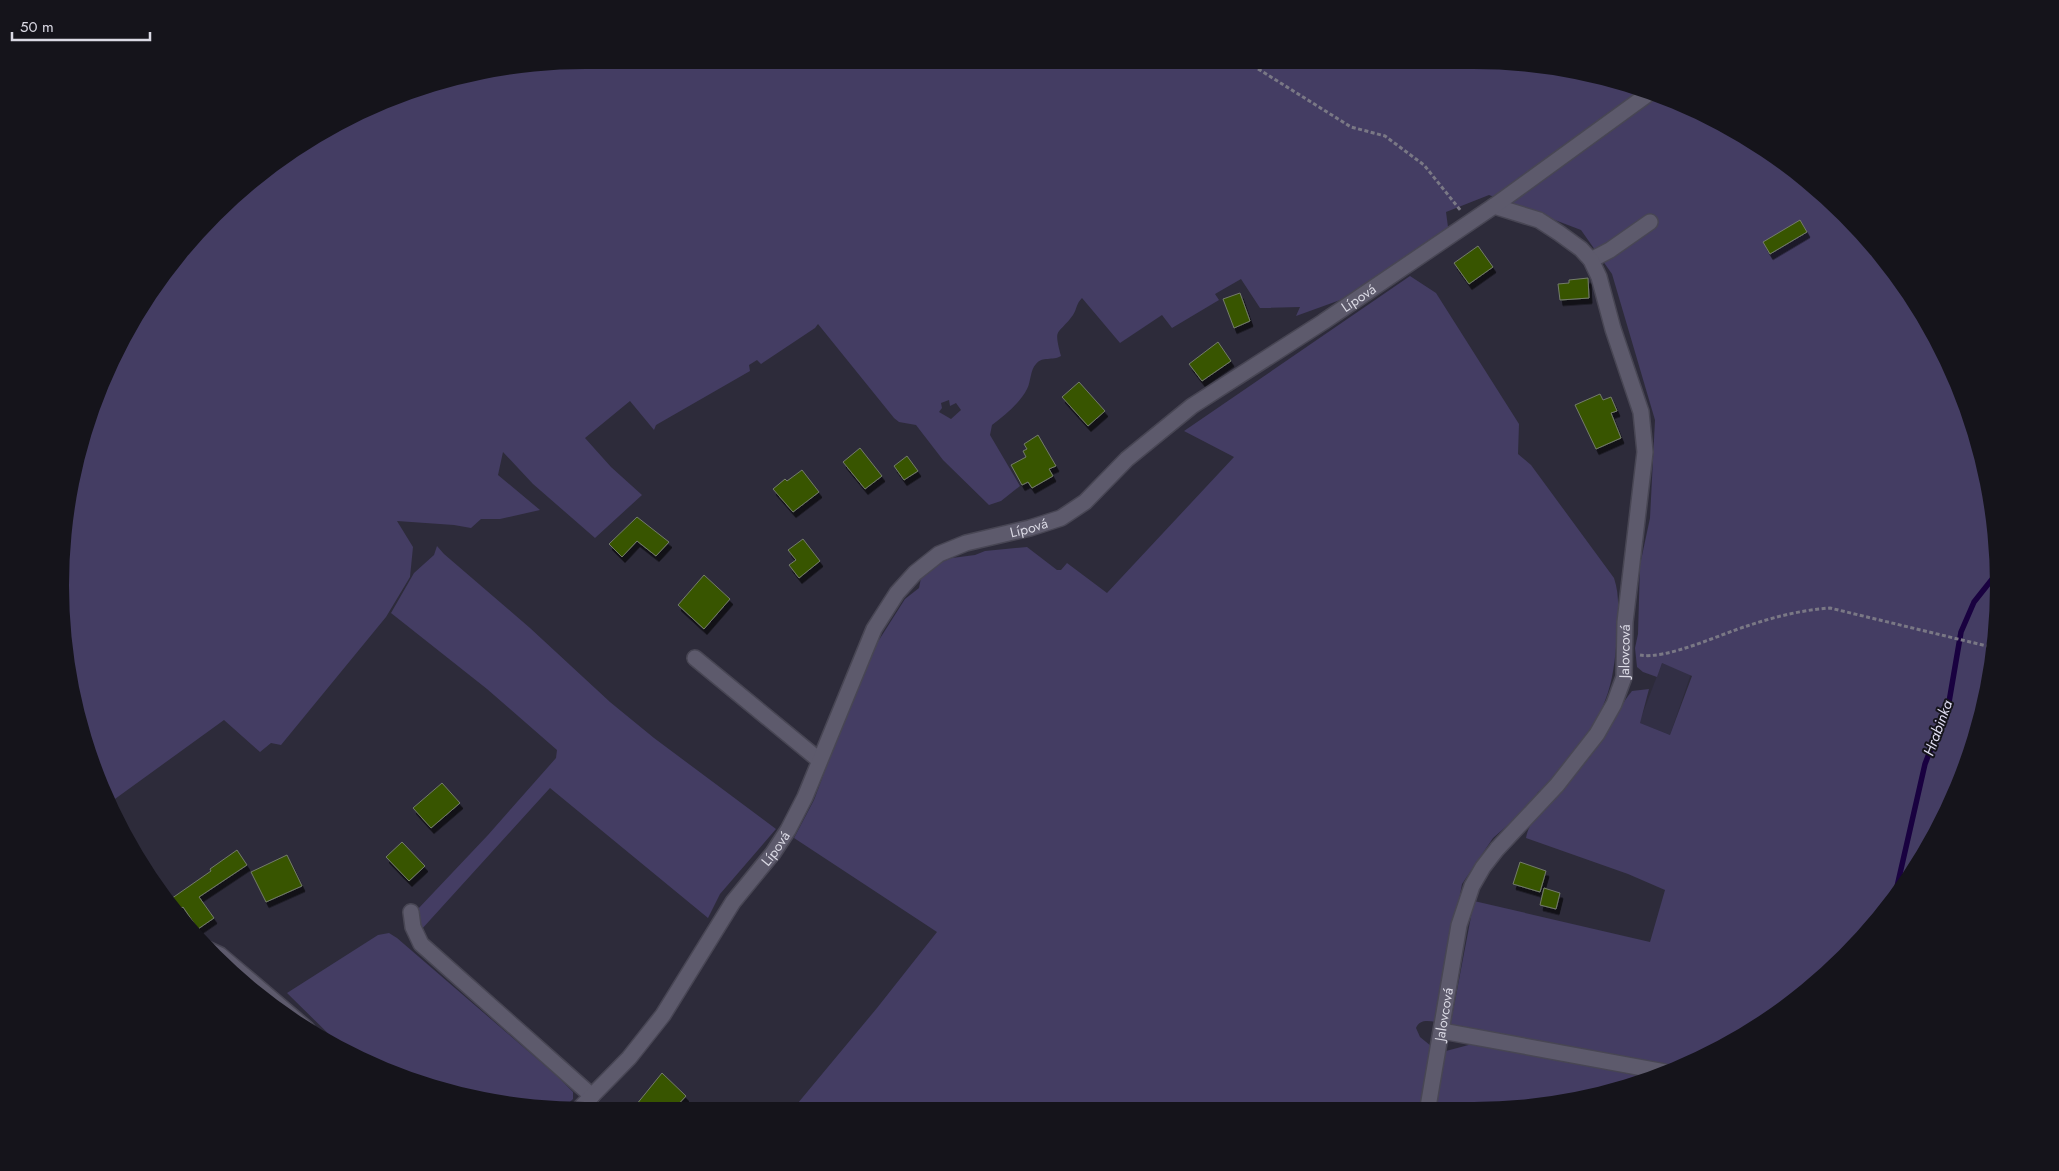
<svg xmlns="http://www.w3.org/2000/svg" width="2059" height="1171" font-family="Jost,sans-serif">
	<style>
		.built { fill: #322f45 }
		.green { fill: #443d63; fill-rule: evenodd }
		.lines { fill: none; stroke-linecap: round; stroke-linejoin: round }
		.stream { stroke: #190140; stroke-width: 5.5 }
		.building { fill: #395401; stroke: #737c6a; filter: url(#shadow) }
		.minor-casing { stroke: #484654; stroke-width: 18 }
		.path { stroke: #7a7885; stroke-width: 3; stroke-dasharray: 4 2.5; stroke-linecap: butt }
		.minor { stroke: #5d5a6c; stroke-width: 15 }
		.labels { text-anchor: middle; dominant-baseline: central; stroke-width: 4; stroke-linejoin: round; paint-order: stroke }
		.street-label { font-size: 14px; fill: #dad9e4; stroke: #15141b }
		.water-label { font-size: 15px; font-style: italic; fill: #dedcf0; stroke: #15141b }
	</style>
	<defs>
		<filter id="shadow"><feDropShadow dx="3" dy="5.5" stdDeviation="0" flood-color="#0009"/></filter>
	</defs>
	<rect width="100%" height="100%" fill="#2d2b3a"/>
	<!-- built -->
	<path class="built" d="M1662,663L1691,674L1670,735L1639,723Z"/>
	<!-- green -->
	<path class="green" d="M1508,61L1642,88L1737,131L1820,191L1891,266L1945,353L1981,450L1998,551L1994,654L1971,755L1928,848L1845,957L1765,1023L1671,1069L1450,1027L1474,901L1650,942L1665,890L1628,874L1526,838C1530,816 1551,802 1565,786C1579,771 1597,749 1608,731C1616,717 1622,703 1632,691L1649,689L1640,723L1670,735L1692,676L1662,663L1657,677L1643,672L1637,667L1635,648L1638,634L1640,565L1650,518L1655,420L1612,274L1581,230L1489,195L1446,212L1448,227L1343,299L1296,316L1300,307L1260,308L1241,279L1215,294L1219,300L1172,328L1162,315L1120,343L1082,298C1076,304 1077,309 1073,315C1058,336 1053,326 1061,356C1053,361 1042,356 1036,364C1030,370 1031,382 1027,389C1020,403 1004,416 992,425L990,435L1020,486L1001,501L989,505L943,460L916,425L899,422L894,418L818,324L815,328L761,364L757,360L749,365L750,371L656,425L654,430L630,401L585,438L611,467L642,495L595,538L533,484L503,452L498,475L540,510L500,519H481L471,528L454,525L397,521L413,547L410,577L386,617L281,745L271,743L260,752L224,720L108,804L100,786L70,688L61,620L64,517L78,449L114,353L149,293L214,214L266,168L353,114L417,88L517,65ZM949,400L950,406L956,403L961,410L951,419L939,412L942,408L941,403Z
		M1410,276L1436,293L1519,424L1518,454L1531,465L1614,578C1620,596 1618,613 1617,632C1614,690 1605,713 1569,759C1560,772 1552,785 1538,792L1533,803L1493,838L1462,884L1436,1022C1428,1021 1420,1019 1416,1028L1420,1037L1431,1046L1421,1107L793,1109L877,1008L937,932L794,838L814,800L858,682L872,651L905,599L919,588L921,578L939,563L952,558L975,555L985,551L1027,547L1057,570H1061L1067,563L1107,593L1234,457L1184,431Z
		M437,546L444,554L530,628L610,702L654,738L776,829L720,894L708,918L550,788L421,930L417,910L488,835L556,758L557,750L487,689L391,613L414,573L434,555Z
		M389,933L397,938L557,1076L573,1092V1099L561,1110H551L417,1083L347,1052L287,993L378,935Z
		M1476,1043L1639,1076L1652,1078L1643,1083L1542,1107H1435L1446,1051Z"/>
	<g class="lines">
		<!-- stream -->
		<path class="stream" d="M1896,891L1925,764L1949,702L1961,632L1974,602L1997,573"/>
	</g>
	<!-- building -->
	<path class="building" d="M1800,220L1807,232L1770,254L1763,242Z
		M1478,246L1493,267L1469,284L1454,263Z
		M1588,278L1589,298L1560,300L1558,284L1569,283V280Z
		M1240,293L1250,321L1234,328L1223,299Z
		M1218,342L1231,361L1202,381L1189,364Z
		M1079,382L1105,411L1088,426L1062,397Z
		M1600,394L1603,400L1611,397L1617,411L1611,413L1621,438L1596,449L1575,405Z
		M1038,435L1056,466L1049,469L1053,476L1032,488L1028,482L1022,485L1011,465L1026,457L1023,451L1027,449L1024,444Z
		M860,448L882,476L865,489L843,462Z
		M907,456L918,471L904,480L894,466Z
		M802,470L819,492L793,512L773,489L785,479L787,481Z
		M637,517L669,542L656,556L637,541L622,557L609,544Z
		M803,539L820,561L799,578L789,565L796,560L788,550Z
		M704,575L730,599L704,629L678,605Z
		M442,783L460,803L431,828L413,808Z
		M402,842L425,866L409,881L386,857Z
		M237,850L247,865L199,897L214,918L198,929L183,907L176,912L168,901L211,871L210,869Z
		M287,855L302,886L266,902L251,872Z
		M1520,862L1546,871L1540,892L1513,884Z
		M1544,888L1560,893L1556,909L1540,905Z
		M662,1073L686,1096L674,1109L632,1110Z"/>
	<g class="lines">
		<defs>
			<g id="minor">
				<path d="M1591,260L1610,250L1650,222"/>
				<path d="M695,658L819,760"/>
				<path d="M411,912L413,927L421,944L592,1096"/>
				<path d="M207,949L220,955L307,1029"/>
				<path d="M1442,1031L1665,1072"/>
				<path id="s1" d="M1428,1107L1459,925L1472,886L1483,867L1497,849L1557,785L1597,734L1614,704L1624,677L1625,622L1645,452L1641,412L1613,329L1599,277L1591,260L1581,249L1559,233L1539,220L1494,206"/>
				<path id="s2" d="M578,1110L629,1058L663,1015L733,902L773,853L788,830L805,797L874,629L897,593L915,573L939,554L966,543L1030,528L1061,518L1085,502L1127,459L1192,406L1323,322L1494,206L1651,92"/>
			</g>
		</defs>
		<!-- minor casing -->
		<use href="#minor" class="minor-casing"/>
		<!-- path -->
		<path class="path" d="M1247,62L1351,127L1385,136L1424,165L1461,211
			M1640,655C1666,660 1721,634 1747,626C1774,617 1801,610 1830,608L1995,648"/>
		<!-- minor -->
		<use href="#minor" class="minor"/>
	</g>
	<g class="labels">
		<!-- street labels -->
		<g class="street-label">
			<text stroke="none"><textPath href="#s2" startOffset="1169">Lípová</textPath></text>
			<text stroke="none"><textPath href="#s2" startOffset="764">Lípová</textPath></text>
			<text stroke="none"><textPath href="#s1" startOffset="512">Jalovcová</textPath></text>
			<text stroke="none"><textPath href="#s2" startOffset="329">Lípová</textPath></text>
			<text stroke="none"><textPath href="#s1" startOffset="94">Jalovcová</textPath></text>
		</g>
		<!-- water labels -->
		<g class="water-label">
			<text transform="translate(1938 728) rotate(-70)">Hrabinka</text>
		</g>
	</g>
	<!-- crop -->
	<path d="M0 0H2059V1171H0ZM585 69H1474A516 516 0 0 1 1990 585V586A516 516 0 0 1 1474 1102H585A516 516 0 0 1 69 586V585A516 516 0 0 1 585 69Z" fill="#15141b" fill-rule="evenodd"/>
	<!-- scale -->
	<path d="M12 32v8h138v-8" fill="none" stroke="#dad9e4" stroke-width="2.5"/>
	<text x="20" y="32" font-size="15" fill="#dad9e4" stroke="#15141b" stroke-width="4" paint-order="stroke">50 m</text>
</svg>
